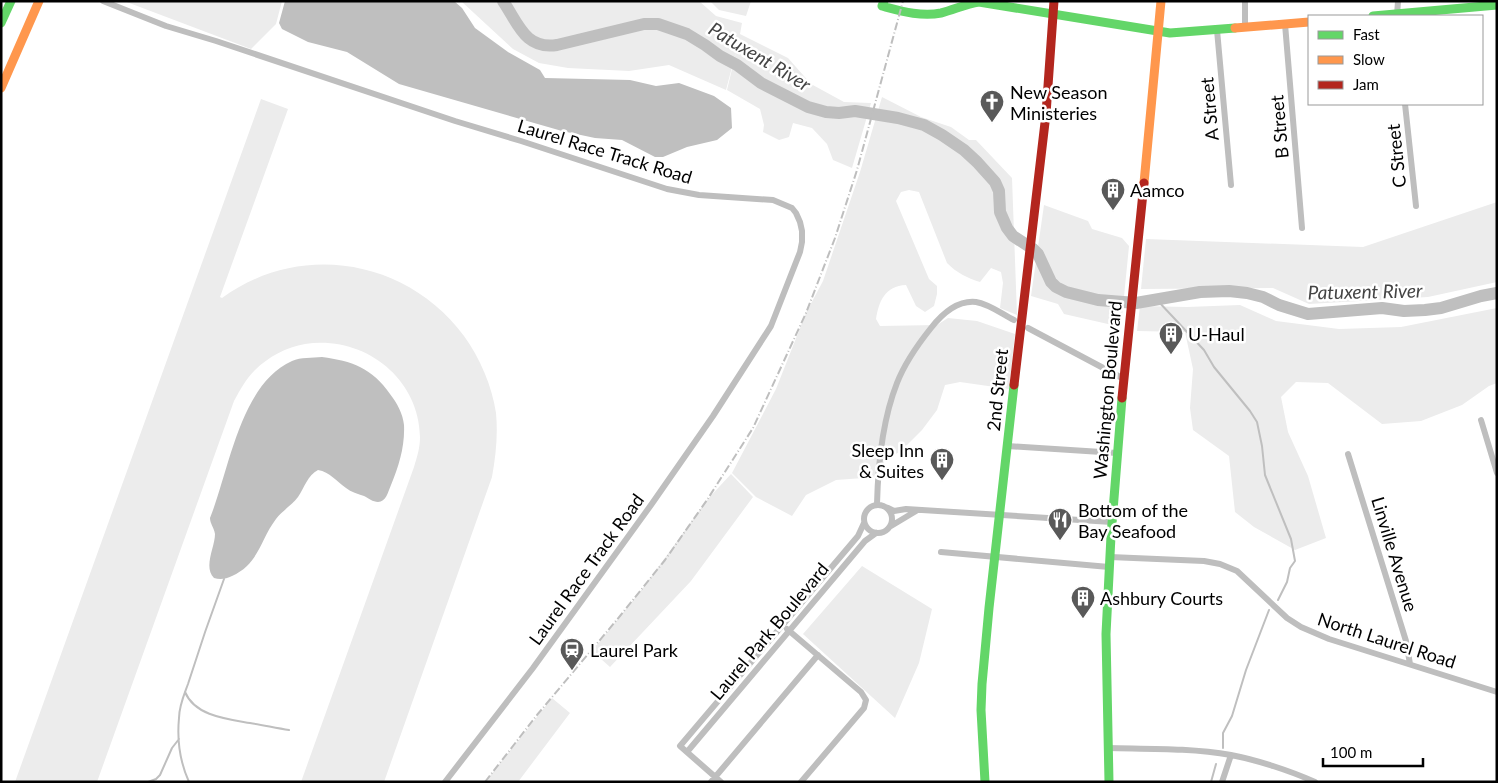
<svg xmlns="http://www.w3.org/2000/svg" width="1498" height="783" font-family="Lato,sans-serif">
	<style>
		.green { fill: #ececec }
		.water { fill: #bfbfbf }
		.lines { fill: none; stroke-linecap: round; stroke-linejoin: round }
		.stream { stroke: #bfbfbf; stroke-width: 2 }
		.river { stroke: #bfbfbf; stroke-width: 12 }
		.street { stroke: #bebebe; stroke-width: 6 }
		.fast { stroke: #63d668; stroke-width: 9 }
		.slow { stroke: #ff974d; stroke-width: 9 }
		.jam { stroke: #b3261e; stroke-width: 9 }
		.rail { stroke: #bebebe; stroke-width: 2; stroke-dasharray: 8 2.5 1 2.5; stroke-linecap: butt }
		.labels { text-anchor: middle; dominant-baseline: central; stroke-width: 5; stroke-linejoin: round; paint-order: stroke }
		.poi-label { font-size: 18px; fill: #000; stroke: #fff; text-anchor: start }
		.street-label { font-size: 18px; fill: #000; stroke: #fff }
		.water-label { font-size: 19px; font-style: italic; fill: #444; stroke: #fff }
	</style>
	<rect width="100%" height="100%" fill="#fff"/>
	<!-- green -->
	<path class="green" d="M124,1H282L276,24L251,49Z
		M461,1H699L716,16L742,23L740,34L788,58L811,84L844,102L871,103L852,168L833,160L827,144L812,128L793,123L789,137L779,140L763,132L764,125L760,109L727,90L737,48L726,90L669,65L629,71L568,68L539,63L513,49Z
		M710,1H751L746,16L719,10Z
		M882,97L921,117L951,127L969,140H976L1012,178L1017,315L1000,308L1003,283L1001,272L991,268L980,282C967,278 957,273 947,263L919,192L909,190L901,192L896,201L929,279L937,286V294L934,306L925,312L916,306L906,285C885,286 879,301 876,319L880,326L937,325L948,318L977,321L1015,334L1009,389L960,382L945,385L937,410L922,430L900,452L886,458L877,477L836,480L806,495L792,516L756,497L732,473L776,389L806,313L823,281L860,172Z
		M261,99L288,109L220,297L222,298C300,241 407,259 464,336C480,358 492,386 496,413C498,434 496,455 492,477L384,782H301L414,467C417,457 420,448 420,437C419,377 363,335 305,344C287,347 268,357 255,370C246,379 240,390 234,401L97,782H15Z
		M1497,202V282L1428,297L1309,304L1273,288L1141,289L1146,239L1363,247Z
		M1044,205L1088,221L1092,229L1122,238L1129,246L1121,327L1064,314L1058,304L1031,296Z
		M1240,305L1276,321L1339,329L1401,327L1497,308V383L1489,386L1462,405L1421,421L1382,424L1328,383L1296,382L1281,397L1288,432L1308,476L1326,538L1295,550L1254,527L1235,512L1229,456L1193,430L1190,408L1193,369L1185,332L1137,331L1140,306L1187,307Z
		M731,474L753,497L691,581L610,667L592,651L643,588L707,500Z
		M862,566L932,609L919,663L895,718L803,634Z
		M552,698L570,713L518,782H485Z"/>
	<!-- water -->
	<path class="water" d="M285,1H454L462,8L475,28L508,52L540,70L545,78L630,80L656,86L679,83L714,96L731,108L732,128L717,140L687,147L663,157H655L622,140L595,138L562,131L399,84L347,52L308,42L282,29L279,23Z
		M322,357C352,361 372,368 390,394C397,403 403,414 404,425C405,446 399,466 391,485C388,492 386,502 378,502C373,502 368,498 364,496C358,494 351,492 346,488C336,481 330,472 318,470C308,475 304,488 298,497C292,505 282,511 276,519C260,540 259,564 232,576C226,579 220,580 214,578C203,567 215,547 215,534C214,527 210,524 210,518C229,471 240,384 292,361C301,357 312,358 322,357Z"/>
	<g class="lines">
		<!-- stream -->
		<path class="stream" d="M1157,300L1204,350L1214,367L1250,411L1257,422L1262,446L1265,475L1291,539L1295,561L1290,568L1287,582L1278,600
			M185,692C195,716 227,719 250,723C263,725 276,728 289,730
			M1223,748V733L1232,716L1246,670L1269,610
			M148,782L156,779L160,775L172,748L179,739
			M189,782C180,762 177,739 179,718C179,706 184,695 188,684C199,649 211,614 224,579
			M1211,782L1216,764"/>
		<!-- river -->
		<path class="river" d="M503,1C518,23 525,50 557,45L644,24H658L687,34L705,45L720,56L737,65L761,83L808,107L826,112L839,113L855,111L898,118L924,125L942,135L964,150L977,162L995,182L999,191L1000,212L1007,228L1013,236L1033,249L1038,254L1051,282L1056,287L1066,292L1098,300L1136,303L1200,292L1229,291L1247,293L1263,297L1279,305L1308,314L1382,308L1404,311L1425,310L1441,308L1481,296L1497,293"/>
		<!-- street -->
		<path class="street" d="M103,1L166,26L216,41L455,121L521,141L667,189L699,195L773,200L792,208L796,213L800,222L802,231V242L800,252L771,326L713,416L651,505L533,668L445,782
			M1397,16L1398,1
			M1285,24L1302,228
			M1245,28V1
			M1217,30L1231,185
			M1405,104L1416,206
			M1028,328L1124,379
			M1481,420L1497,473
			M1008,446L1117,453
			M1348,454L1406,641L1410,664
			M877,504C878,464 882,421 897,383C904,365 919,343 931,328C942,314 957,300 976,302C989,304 1002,314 1014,320
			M864 519a14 14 0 1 1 28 0a14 14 0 1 1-28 0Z
			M888,508L894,511L906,509L1112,522
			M891,526L916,511
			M941,552L1109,567
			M1110,557L1204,561L1220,564L1237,571L1287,618L1301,627L1329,639L1497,692
			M787,629L861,692L866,700L864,708L801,782
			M1108,748C1149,749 1191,748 1231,755C1257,760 1291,771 1315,782
			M687,752L865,541L876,533
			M711,782L818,655
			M721,782L680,746L858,536L864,523
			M1222,782L1231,755"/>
		<!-- fast -->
		<path class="fast" d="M884,1L882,6C901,11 921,17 941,13C954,10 965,4 979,2L1170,33L1235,28
			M1373,16L1497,5
			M1,23L11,1
			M985,782L981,710L982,684L989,608L1014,385
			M1109,782L1106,634L1111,536L1122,398"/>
		<!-- slow -->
		<path class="slow" d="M1235,28L1309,22
			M1,88L39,1
			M1144,183L1161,1"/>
		<!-- jam -->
		<path class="jam" d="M1014,385L1046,114L1054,1
			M1122,398L1144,183"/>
		<!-- rail -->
		<path class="rail" d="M485,782L537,715L620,616L665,560L707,500L753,428L806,313L835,238L857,170L903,1"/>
	</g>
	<!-- icons -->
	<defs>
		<symbol id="church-pin" viewBox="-11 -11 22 30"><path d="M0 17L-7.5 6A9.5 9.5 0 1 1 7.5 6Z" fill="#595959" stroke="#fff"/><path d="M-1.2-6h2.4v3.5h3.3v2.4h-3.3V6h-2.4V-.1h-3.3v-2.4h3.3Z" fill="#fff"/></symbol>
		<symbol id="building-pin" viewBox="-11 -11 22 30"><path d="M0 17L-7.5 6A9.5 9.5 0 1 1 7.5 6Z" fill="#595959" stroke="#fff"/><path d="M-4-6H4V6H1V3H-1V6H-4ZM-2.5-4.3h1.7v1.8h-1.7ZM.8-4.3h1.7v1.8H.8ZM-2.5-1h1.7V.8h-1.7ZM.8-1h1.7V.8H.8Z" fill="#fff"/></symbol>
		<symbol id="restaurant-pin" viewBox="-11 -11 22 30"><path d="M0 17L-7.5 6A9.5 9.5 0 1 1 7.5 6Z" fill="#595959" stroke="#fff"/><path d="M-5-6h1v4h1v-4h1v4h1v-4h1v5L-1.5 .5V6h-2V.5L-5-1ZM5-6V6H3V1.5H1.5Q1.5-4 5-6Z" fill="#fff"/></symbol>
		<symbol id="station-pin" viewBox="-11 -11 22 30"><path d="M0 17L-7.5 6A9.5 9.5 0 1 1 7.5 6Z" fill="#595959" stroke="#fff"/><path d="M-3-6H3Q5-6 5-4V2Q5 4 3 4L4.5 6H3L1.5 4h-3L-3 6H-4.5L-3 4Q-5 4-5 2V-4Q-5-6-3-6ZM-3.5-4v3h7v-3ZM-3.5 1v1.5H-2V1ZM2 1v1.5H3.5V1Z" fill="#fff"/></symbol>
	</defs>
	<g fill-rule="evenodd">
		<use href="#church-pin" x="978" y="88" width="28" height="38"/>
		<use href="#building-pin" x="1099" y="176" width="28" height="38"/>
		<use href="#building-pin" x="1157" y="320" width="28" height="38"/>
		<use href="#building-pin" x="928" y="446" width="28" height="38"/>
		<use href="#restaurant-pin" x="1046" y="506" width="28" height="38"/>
		<use href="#building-pin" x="1069" y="584" width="28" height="38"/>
		<use href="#station-pin" x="558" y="636" width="28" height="38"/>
	</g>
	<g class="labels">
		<!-- poi labels -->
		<g class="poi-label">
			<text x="1010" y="92">New Season<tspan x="1010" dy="21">Ministeries</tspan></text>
			<text x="1130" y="190">Aamco</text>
			<text x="1188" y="334">U-Haul</text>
			<text x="924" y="450" text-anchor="end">Sleep Inn<tspan x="924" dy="21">&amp; Suites</tspan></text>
			<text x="1078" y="510">Bottom of the<tspan x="1078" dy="21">Bay Seafood</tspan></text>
			<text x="1100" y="598">Ashbury Courts</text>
			<text x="590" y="650">Laurel Park</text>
		</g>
		<!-- street labels -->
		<g class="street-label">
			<text transform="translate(1209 109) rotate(-95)">A Street</text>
			<text transform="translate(1279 127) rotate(-95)">B Street</text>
			<text transform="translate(605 151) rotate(17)">Laurel Race Track Road</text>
			<text transform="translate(1396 156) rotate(-96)">C Street</text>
			<text transform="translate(997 390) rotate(-84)">2nd Street</text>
			<text transform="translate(1107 390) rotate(-85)">Washington Boulevard</text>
			<text transform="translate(1395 554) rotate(73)">Linville Avenue</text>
			<text transform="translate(586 569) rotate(-54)">Laurel Race Track Road</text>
			<text transform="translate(769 631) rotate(-50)">Laurel Park Boulevard</text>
			<text transform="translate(1387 640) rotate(18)">North Laurel Road</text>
		</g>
		<!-- water labels -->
		<g class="water-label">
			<text transform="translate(760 56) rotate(31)">Patuxent River</text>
			<text transform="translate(1365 291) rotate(-1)">Patuxent River</text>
		</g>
	</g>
	<!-- border -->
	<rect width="1498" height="783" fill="none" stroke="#000000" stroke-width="5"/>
	<!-- legend -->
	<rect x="1308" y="15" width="175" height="90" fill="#ffffff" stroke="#999999"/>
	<rect x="1318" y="31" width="25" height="8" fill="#63d668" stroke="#999999"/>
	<text x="1353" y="40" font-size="15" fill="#000000">Fast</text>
	<rect x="1318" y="56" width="25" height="8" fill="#ff974d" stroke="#999999"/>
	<text x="1353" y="65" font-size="15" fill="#000000">Slow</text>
	<rect x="1318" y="81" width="25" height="8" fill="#b3261e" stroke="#999999"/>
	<text x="1353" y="90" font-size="15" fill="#000000">Jam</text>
	<!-- scale -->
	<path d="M1323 758v8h100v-8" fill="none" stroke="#000000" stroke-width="2.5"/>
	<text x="1330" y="758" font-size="15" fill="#000000" stroke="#ffffff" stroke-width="4" paint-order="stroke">100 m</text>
</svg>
